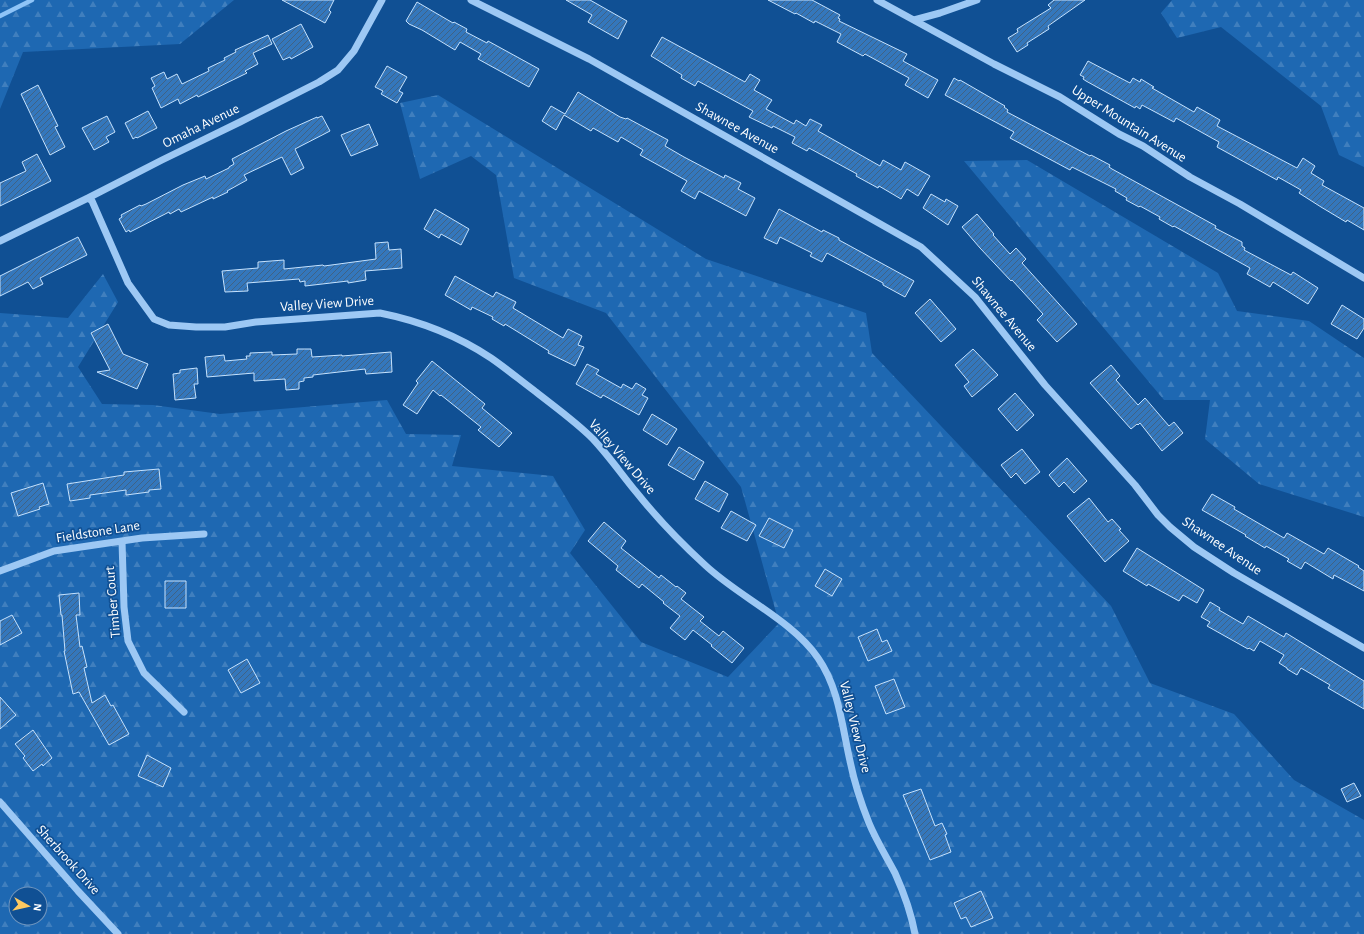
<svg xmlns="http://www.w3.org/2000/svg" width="1364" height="934" font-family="'Alegreya Sans',sans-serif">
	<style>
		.forest { fill: url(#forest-firs); fill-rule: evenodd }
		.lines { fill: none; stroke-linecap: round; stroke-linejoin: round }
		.stream { stroke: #8fc4f7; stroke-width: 4.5 }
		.building { fill: url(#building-hatch); stroke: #c5e2fe }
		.minor { stroke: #9dc8f4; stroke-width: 7 }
		.labels { text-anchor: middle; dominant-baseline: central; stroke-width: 3.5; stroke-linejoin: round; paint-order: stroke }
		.street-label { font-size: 14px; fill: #fff; stroke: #105094 }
	</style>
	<defs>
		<pattern id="forest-firs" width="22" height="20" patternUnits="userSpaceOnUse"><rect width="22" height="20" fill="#1e68b2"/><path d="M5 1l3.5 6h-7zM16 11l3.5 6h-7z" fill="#407fbe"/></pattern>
		<pattern id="building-hatch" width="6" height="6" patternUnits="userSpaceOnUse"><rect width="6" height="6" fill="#3477bc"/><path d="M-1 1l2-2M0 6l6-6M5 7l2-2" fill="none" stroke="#406284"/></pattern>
	</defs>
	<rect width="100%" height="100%" fill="#105094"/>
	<!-- forest -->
	<path class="forest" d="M0,0H234L180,44L23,52L0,109Z
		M1172,0H1364V167L1339,155L1321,106L1221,27L1177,38L1161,13Z
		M438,95L706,259L866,313L872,353L1111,606L1150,683L1234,714L1294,780L1364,820V934H0V313L68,318L103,274L118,302L78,367L102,404L153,405L220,414L387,400L406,434L461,435L452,466L553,476L585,530L570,553L641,642L728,677L779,623L741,487L606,313L514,278L496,175L471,156L420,179L400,103ZM16,894H40V918H16Z
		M1027,160L1218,273L1237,311L1309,321L1364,358V517L1259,484L1205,439L1210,400H1164L964,161Z"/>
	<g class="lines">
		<!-- stream -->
		<path class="stream" d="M0,16L32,0"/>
	</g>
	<!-- building -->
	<path class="building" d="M282,0H334L329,10L331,12L325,23Z
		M566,0H590L627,21L618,39L588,22L592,15Z
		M768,0H812L840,15L838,18L840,19L839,21L907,54L903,61L938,80L928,98L905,85L909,78L865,54L863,56L837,42L841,34L815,21L814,23L796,13L795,14Z
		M1054,0H1085L1048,26L1049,29L1027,43L1028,45L1017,52L1008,38L1018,32L1017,29L1051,8L1048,5Z
		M417,2L453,23L454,22L467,29L466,32L487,43L488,41L539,69L529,87L478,59L481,54L460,42L455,50L422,30L409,24L406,21Z
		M301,24L313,47L291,59L290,57L283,60L272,39Z
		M268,35L272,44L253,53L258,64L245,71L247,73L198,97L197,95L180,104L178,99L161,108L152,88L155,86L151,78L164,72L167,79L177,74L182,84L209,71L208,68L225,60L224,58L236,52L235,50Z
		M662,37L745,82L750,74L760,80L754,90L772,100L766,109L794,124L796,120L806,126L810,119L822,125L818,131L880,166L883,160L901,170L905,162L930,176L918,196L907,189L901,199L879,186L878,188L856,176L857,174L809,148L807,151L792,143L795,137L773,126L772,128L749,117L753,111L698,81L695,86L681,78L682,75L651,56Z
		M1088,61L1130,83L1133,78L1140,82L1141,79L1154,87L1152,88L1194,112L1197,107L1220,120L1217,126L1297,168L1303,158L1315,166L1311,173L1324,181L1322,185L1364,208V230L1347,220L1346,222L1321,207L1299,193L1301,190L1278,177L1277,180L1217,147L1219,142L1176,118L1174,122L1142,105L1140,109L1136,106L1135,108L1086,81L1083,79L1084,77L1080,75Z
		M387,66L407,77L399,91L403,93L397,103L381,94L383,91L375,87Z
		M954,78L959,81L960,80L1005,106L1004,107L1008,110L1007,112L1090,156L1091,155L1110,165L1109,167L1112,169L1216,226L1215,228L1242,242V246L1245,248L1244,250L1291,275L1293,272L1318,288L1308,304L1273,282L1270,287L1247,274L1250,268L1174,226L1173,227L1159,219L1160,217L1140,206L1139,207L1126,200L1127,198L1115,191L1116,189L1072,167L1070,170L1010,138L1014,132L945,95Z
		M38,85L58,126L55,127L65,147L50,155L21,94Z
		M578,92L620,117L626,119L627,118L668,140L665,146L684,157L724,178L725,175L741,183L738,189L755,198L746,216L699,191L695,199L681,191L687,181L640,155L643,150L621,137L618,142L593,128L591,131L564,115L556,130L542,121L551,106L565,114Z
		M148,111L157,128L137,138L136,137L133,139L125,123Z
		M107,116L115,132L106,137L109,142L94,150L82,128Z
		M322,116L330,131L295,149L304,168L291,175L282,157L244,175L247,180L227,191L228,192L213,199V197L181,212L179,209L170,214L169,212L130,232L129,230L126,232L119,219L122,217L121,215L140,205L141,206L146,204L183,185L205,176L206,179L229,168V167L234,164L232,159L286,131L317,117V118Z
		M369,124L378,145L351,156L341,135Z
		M37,154L51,181L0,206V183L26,171L22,162Z
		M931,194L945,202L946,199L958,206L948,225L923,208Z
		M435,209L469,229L461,245L441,234L439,238L424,229Z
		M779,209L822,232L823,230L839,238V240L914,281L905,297L883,285V283L827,253L822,262L810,256L812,253L780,237L777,244L764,238Z
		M977,214L994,234L993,235L1010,254L1016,248L1026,259L1022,263L1077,324L1057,342L1037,320L1043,314L1012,280L1011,281L980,248L962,227Z
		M78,237L87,255L40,278L43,284L33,289L28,282L0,296V276Z
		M388,242L389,250L401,249L402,268L365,271L366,280L348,283V281L305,286V281L300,282L299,279L247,283L248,291L225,292L222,271L258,268V262L284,260V269L323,265L324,266L376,259L375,243Z
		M455,276L493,297L496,292L516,302L513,308L563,338L568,329L582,336L578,345L584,347L575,366L548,353L549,351L505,324L504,326L492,319L493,317L472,307L471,310L445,295Z
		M930,299L956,329L941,342L915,313Z
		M1342,305L1364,319V328L1357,339L1331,324Z
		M108,324L123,354L148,364L137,389L97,372L110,370L91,333Z
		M297,349H311L312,357L342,355V356L391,352L392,372L366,374L365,369L313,375V377L304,378V381L299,382V389L286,390L285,379L254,381V373L207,377L205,357L224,355L225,361L247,359L246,356H250V353L272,352V355L297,354Z
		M973,349L998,375L972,397L964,386L969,382L955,365Z
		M432,361L485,404L482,408L512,433L499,447L478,430L481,427L441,395L440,396L433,390L417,414L403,405L418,383L416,381Z
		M587,364L599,370L596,374L621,388L623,384L632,389L636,383L646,389L642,395L648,398L639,415L603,395L601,398L576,384Z
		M1111,365L1120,376L1116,380L1138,405L1145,398L1169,426L1174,422L1183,433L1162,451L1140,423L1138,425L1137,424L1131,429L1090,383Z
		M197,368L198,384H194L196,398L175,400L173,374L180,373V370Z
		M1015,393L1034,415L1017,431L998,409Z
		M652,414L677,429L667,445L643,430Z
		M679,447L704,462L694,480L668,465Z
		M1022,449L1040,472L1025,484L1016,473L1011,478L1001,465Z
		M1067,458L1087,481L1074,493L1064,482L1059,487L1049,475Z
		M159,469L161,489L149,490V492L126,495V490L90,495V498L70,501L67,484L124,475V472Z
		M705,481L728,494L719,512L695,499Z
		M43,483L49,504L39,507L40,509L18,516L11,493Z
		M1212,494L1235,507L1234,509L1284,538L1287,533L1324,554L1328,548L1359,566L1358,567L1364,571V591L1334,575L1333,579L1305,562L1301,569L1287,561L1289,559L1266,546L1265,548L1245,536L1246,535L1202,510Z
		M1089,498L1108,522L1112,519L1121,529L1119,530L1129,541L1105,562L1067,516Z
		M731,511L756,525L747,541L721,528Z
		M769,518L793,530L784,548L759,536Z
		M604,522L626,541L621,548L659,578L661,575L676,587L677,586L686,593L681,599L704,617L700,621L719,636L723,631L744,648L732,663L711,646L712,645L693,630L685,640L670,628L680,616L663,603L664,602L642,584L639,588L616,570L618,566L588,541Z
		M1137,548L1204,590L1197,603L1183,595L1179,601L1148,584L1147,586L1123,571Z
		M825,569L842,579L832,596L815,586Z
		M165,581H186V608H165Z
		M79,593L80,615H76L80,647L82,646L87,667L84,668L92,703L105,695L111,706L113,705L129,734L109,745L79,692L73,694L64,651H65L62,615H61L59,595Z
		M1210,602L1220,608L1219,610L1243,624L1248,616L1284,637L1286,633L1364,681V709L1328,688L1330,685L1301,668L1297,675L1287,669V668L1279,663L1284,655L1260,641L1254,651L1249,648L1248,649L1207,626L1210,622L1201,617Z
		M12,615L22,633L0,645V621Z
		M877,629L882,642L887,640L892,651L868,661L858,637Z
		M247,659L260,683L241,693L228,670Z
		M894,679L905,707L886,714L875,686Z
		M0,697L16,715L0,729Z
		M33,730L52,758L43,766L42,764L33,771L23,758L25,756L15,744Z
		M147,755L171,768L163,787L138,776Z
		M1354,783L1361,796L1347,802L1341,789Z
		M921,789L935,826L942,823L947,834L945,835L951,852L930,860L903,795Z
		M981,891L993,918L971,927L966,917L961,919L954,903Z"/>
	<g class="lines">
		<!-- minor -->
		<path class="minor" d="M471,0L589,59L921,247L975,297L1045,385L1135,485L1158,515L1170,527L1194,547L1234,573L1364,648
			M877,0L994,64L1060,97L1119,134L1143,146L1190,177L1240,204L1364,278
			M914,20L940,13L977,0
			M88,198L92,201L128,283L154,319L169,325L196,327H225L256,322L380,313C420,321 458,336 491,358C507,369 521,381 536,392C555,407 576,422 593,439C609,456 622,475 637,493C657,518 681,543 705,565C739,597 792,620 818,658C839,688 842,726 850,761C854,781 861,803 869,823C876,840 886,856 895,873C904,893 911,912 915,934
			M0,241L88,198L162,160L240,122L319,82L338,70L354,51L382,0
			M122,541L124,607L128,641L144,673L184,712
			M0,571L54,551L142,538L204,534
			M0,802L78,891L118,934"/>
	</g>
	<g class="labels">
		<!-- street labels -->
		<g class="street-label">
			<text transform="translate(1129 124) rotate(32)">Upper Mountain Avenue</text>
			<text transform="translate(201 126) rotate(-26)">Omaha Avenue</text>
			<text transform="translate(737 128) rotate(29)">Shawnee Avenue</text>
			<text transform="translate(327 304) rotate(-4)">Valley View Drive</text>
			<text transform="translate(1004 314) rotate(50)">Shawnee Avenue</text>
			<text transform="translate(622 457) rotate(49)">Valley View Drive</text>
			<text transform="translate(98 532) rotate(-9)">Fieldstone Lane</text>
			<text transform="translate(1222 546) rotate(34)">Shawnee Avenue</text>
			<text transform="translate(113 602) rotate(-95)">Timber Court</text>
			<text transform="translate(855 727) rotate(76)">Valley View Drive</text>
			<text transform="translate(68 860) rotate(48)">Sherbrook Drive</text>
		</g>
	</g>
	<!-- north arrow -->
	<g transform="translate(28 906) rotate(98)"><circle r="19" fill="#105094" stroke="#7096bf"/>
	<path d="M0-3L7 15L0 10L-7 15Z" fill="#ffc960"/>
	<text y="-6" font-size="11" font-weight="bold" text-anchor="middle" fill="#ffffff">N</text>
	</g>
</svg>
